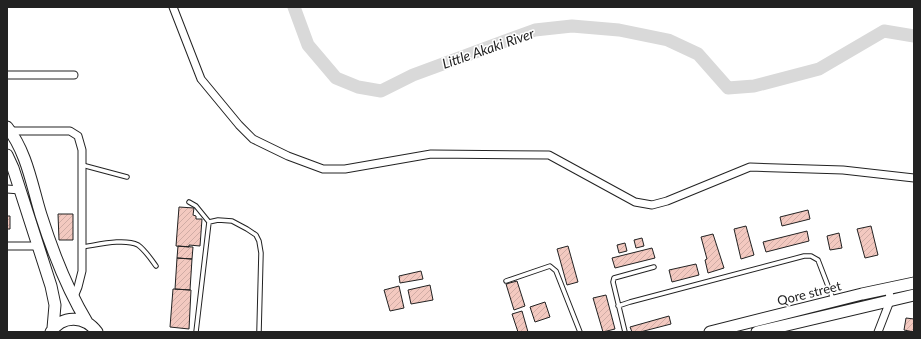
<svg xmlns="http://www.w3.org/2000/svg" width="921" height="339" font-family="Lato,sans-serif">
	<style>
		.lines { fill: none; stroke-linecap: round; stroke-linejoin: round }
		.river { stroke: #d9d9d9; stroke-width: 13 }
		.building { fill: url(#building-hatch); stroke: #222 }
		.lane-casing { stroke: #222; stroke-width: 5.5 }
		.street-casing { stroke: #222; stroke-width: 9 }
		.primary-casing { stroke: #222; stroke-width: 13 }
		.lane { stroke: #fff; stroke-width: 3.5 }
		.street { stroke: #fff; stroke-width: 7 }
		.primary { stroke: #fff; stroke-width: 11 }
		.labels { text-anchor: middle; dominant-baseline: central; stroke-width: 3; stroke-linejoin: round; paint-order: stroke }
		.street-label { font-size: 13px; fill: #222; stroke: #fff }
		.water-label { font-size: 14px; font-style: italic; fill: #222; stroke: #fff }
	</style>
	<defs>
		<pattern id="building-hatch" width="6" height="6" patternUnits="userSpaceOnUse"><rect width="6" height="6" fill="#f3c9c0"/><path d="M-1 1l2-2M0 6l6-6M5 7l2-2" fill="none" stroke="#d0aca5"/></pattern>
	</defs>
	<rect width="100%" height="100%" fill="#fff"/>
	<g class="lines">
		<!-- river -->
		<path class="river" d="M294,7L308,45L336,78L358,87L381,91L413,75L535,30L572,26L619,30L668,40L698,54L728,88L754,86L819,69L884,31L914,36"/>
	</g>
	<!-- building -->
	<path class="building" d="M179,207L194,208L193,215L196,216V219H202L200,246L189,245V247L176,246Z
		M808,210L810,219L782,226L780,217Z
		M58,214H73V240H59Z
		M7,216H10V229H7Z
		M746,226L754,255L741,259L734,229Z
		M871,226L878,255L865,258L857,229Z
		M807,231L809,241L766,252L763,242Z
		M839,233L842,248L830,250L827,236Z
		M713,234L724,268L708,273L705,260L707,259L701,237Z
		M642,238L644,246L636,248L634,240Z
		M625,243L627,251L619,253L617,245Z
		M178,246L193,247L192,259L177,258Z
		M568,246L578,282L567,285L557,249Z
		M652,248L655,258L615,268L612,258Z
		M177,258L192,259L190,290L175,289Z
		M696,264L699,275L672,282L669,270Z
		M421,271L423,279L400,283L399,276Z
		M517,281L525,306L514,310L506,284Z
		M430,285L433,300L411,304L408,290Z
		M399,286L404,308L390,311L384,290Z
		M173,289L191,290L189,329L170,327Z
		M606,295L615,329L603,332L593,298Z
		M545,302L550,317L535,322L530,307Z
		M522,311L528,332H518L512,314Z
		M669,316L671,324L640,332H632L630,327Z
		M906,318L914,319V332L904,330Z"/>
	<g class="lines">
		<defs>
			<path id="lane" d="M82,165L127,177
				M189,202L196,206L209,222L196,332
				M209,222L218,220L232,221L247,229L256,235L259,241L261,253L259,332
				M82,247C97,245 124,238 138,245C145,250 151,259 156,266
				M506,281L550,266L556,271L580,332
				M618,306L630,302L804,256H811L818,260L833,299
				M625,332L613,282L614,278L654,267"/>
			<path id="street" d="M173,7L201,79L239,125L253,139L288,156L323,169H345L431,154L549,155L635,202L652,205L667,201L750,167L843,170L914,178
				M7,75H74
				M10,131H70L78,136L82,150V271L78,287L73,299
				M7,189L20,190
				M7,246H39
				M878,332L890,301L889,288"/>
			<path id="primary" d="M7,127C27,152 32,186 41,215C53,253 67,289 87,322
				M7,155L13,168L51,286L55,305L53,328
				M51,332C63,314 85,316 97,332
				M710,332L862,294L914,283
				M757,332L914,295"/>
		</defs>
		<!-- lane casing -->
		<use href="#lane" class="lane-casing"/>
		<!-- street casing -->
		<use href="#street" class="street-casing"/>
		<!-- primary casing -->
		<use href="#primary" class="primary-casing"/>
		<!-- lane -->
		<use href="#lane" class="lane"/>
		<!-- street -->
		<use href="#street" class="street"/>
		<!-- primary -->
		<use href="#primary" class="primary"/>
	</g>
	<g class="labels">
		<!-- street labels -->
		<g class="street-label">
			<text transform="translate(809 293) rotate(-14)">Qore street</text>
		</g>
		<!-- water labels -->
		<g class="water-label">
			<text transform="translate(488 48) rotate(-19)">Little Akaki River</text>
		</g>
	</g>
	<!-- border -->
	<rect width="921" height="339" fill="none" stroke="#222222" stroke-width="16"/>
</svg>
